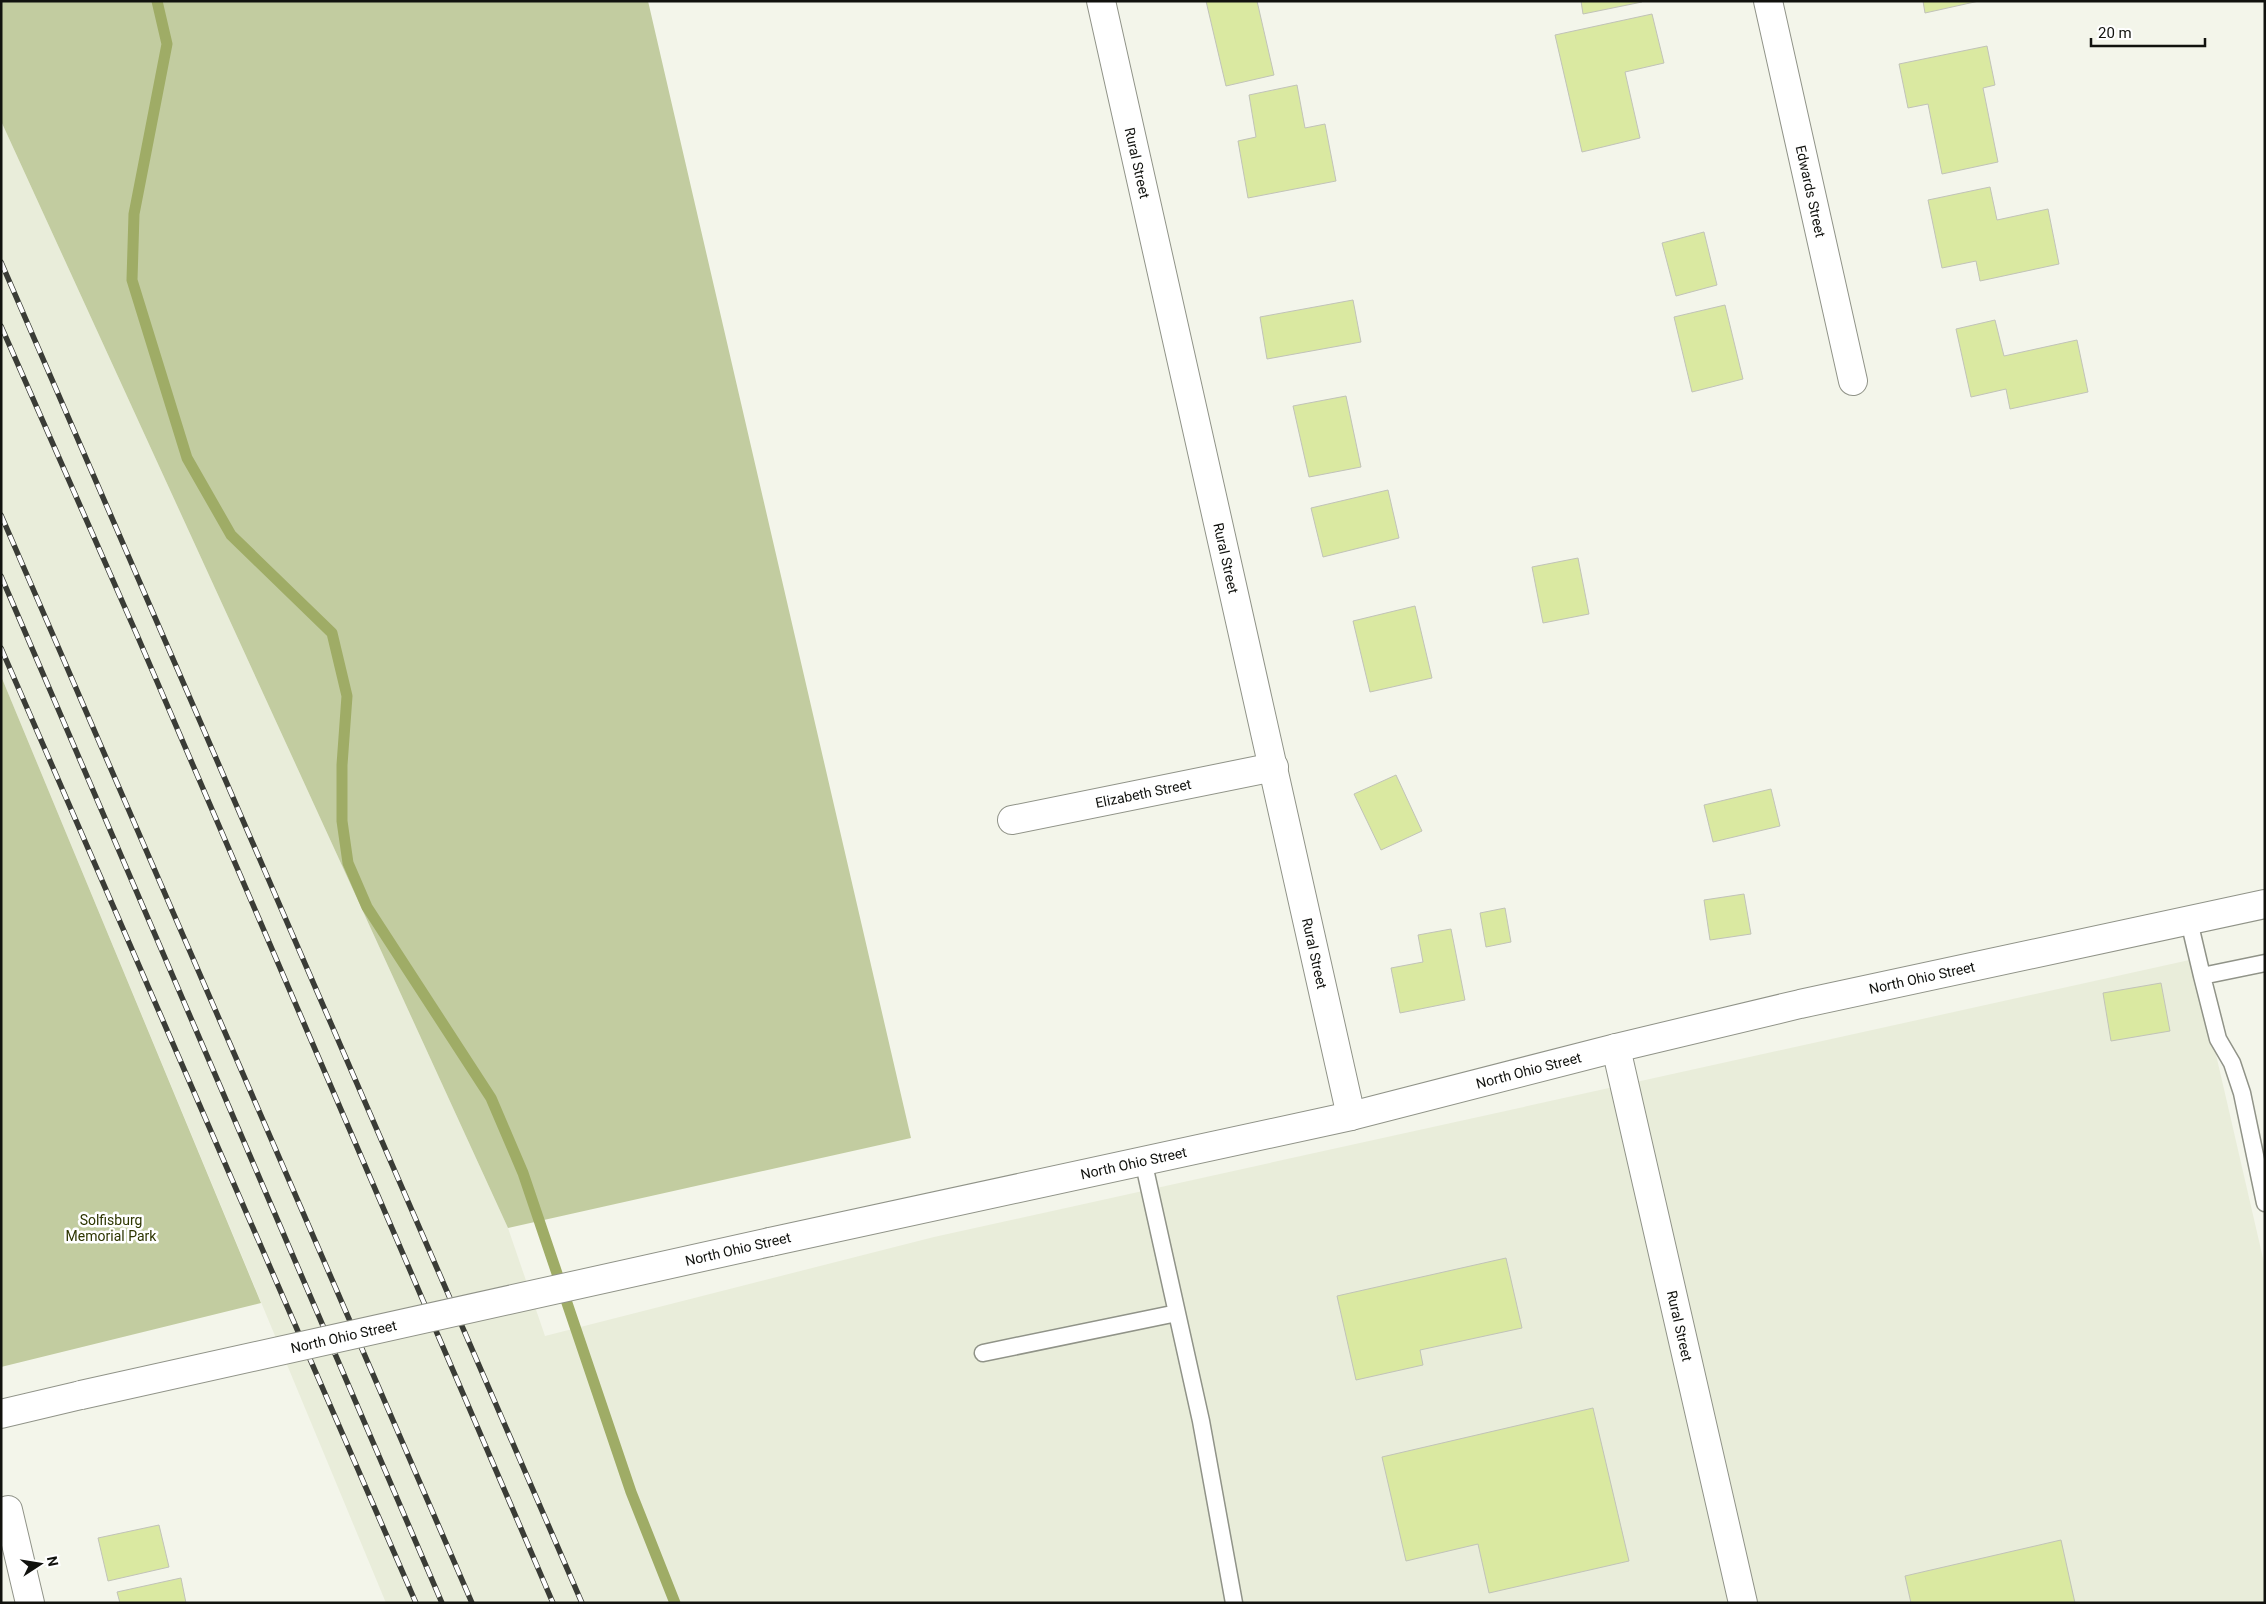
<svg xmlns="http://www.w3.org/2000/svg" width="2266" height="1604" font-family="Roboto,sans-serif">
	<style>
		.built { fill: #e9edda }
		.green { fill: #c2cca0 }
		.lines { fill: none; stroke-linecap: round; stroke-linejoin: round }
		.stream { stroke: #9fac66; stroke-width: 11 }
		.building { fill: #dae9a1; stroke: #c1c3b8 }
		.service-casing { stroke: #909388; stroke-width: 19 }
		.minor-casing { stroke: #909388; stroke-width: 30 }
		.service { stroke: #fff; stroke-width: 16 }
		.minor { stroke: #fff; stroke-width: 28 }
		.rail-casing { stroke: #3a3c36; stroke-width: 5.5 }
		.rail { stroke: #fff; stroke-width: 4; stroke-dasharray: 11; stroke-linecap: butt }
		.minor-bridge-casing { stroke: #909388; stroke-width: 30; stroke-linecap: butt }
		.minor-bridge { stroke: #fff; stroke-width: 28 }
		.labels { text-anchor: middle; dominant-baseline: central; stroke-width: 5; stroke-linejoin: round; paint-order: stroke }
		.street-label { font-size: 14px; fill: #11120e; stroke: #fff }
		.park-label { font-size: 14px; fill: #2d3500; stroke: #fff }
	</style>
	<rect width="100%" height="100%" fill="#f3f5ea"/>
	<!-- built -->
	<path class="built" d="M1,121L508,1228L545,1336L934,1237L2194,959L2265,1267V1603H386L1,676Z"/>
	<!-- green -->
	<path class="green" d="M1,1H648L911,1138L508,1228L1,121Z
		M1,676L261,1303L1,1367Z"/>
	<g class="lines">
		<!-- stream -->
		<path class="stream" d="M157,1L167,44L134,214L132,280L187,458L231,535L332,633L347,696L342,765V821L348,863L367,907L491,1098L523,1173L631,1492L675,1603"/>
	</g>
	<!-- building -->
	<path class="building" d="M1206,1H1257L1274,75L1226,86Z
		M1581,1H1641L1642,2L1583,14Z
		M1923,1H1979L1925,13Z
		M1652,14L1664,63L1625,72L1640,138L1582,152L1555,35Z
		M1987,46L1995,85L1983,88L1998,162L1942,174L1928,104L1908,108L1899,64Z
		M1297,85L1305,128L1325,124L1336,181L1248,198L1238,141L1256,137L1249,95Z
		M1990,187L1997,220L2048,209L2059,264L1980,281L1976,261L1942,268L1928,200Z
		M1704,232L1717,285L1676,296L1662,243Z
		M1353,300L1361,342L1267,359L1260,317Z
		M1725,305L1743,379L1692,392L1674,317Z
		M1995,320L2004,356L2077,340L2088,392L2010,409L2006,389L1971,397L1956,329Z
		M1346,396L1361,467L1309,477L1293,406Z
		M1388,490L1399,538L1323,557L1311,508Z
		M1578,558L1589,614L1543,623L1532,567Z
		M1415,606L1432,678L1370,692L1353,621Z
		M1396,775L1422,831L1381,850L1354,794Z
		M1771,789L1780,826L1713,842L1704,805Z
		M1744,894L1751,934L1710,940L1704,900Z
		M1505,908L1511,942L1486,947L1480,913Z
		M1451,929L1465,1000L1400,1013L1391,968L1423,962L1418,935Z
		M2161,983L2170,1031L2111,1041L2103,993Z
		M1506,1258L1522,1328L1420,1350L1423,1365L1356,1380L1337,1296Z
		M1593,1408L1629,1561L1489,1593L1478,1544L1406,1561L1382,1457Z
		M159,1525L169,1567L108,1581L98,1538Z
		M2061,1540L2075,1603H1911L1905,1576Z
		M181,1578L186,1603H120L117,1592Z"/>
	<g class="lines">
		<defs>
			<path id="service" d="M2189,921L2202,976L2265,963
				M2202,976L2218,1039L2232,1063L2242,1093L2265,1203
				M1143,1160L1201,1421L1234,1603
				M983,1353L1177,1313"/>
			<g id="minor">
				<path id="s1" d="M1101,1L1351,1116"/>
				<path id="s2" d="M1768,1L1853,381"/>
				<path id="s3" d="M1012,820L1274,767"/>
				<path id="s4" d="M1616,1048L1743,1603"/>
				<path id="s5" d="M770,1242L1351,1116L1616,1048L1800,1004L2265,904"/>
				<path d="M1,1414L81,1395"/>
				<path d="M8,1510L30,1603"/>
			</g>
		</defs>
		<!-- service casing -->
		<use href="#service" class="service-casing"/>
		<!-- minor casing -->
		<use href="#minor" class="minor-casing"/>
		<!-- service -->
		<use href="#service" class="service"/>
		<!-- minor -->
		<use href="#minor" class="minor"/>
		<defs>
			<path id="rail" d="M1,262L582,1603
				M1,326L137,635L553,1603
				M1,515L472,1603
				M1,576L442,1603
				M1,648L416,1603"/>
		</defs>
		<!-- rail casing -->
		<use href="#rail" class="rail-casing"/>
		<!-- rail -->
		<use href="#rail" class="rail"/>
		<defs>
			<g id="minor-bridge">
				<path id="s6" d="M81,1395L770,1242"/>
			</g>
		</defs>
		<!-- minor-bridge casing -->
		<use href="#minor-bridge" class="minor-bridge-casing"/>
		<!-- minor-bridge -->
		<use href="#minor-bridge" class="minor-bridge"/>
	</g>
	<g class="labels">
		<!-- street labels -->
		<g class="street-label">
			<text stroke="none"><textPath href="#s1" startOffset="166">Rural Street</textPath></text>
			<text stroke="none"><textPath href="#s2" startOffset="195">Edwards Street</textPath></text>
			<text stroke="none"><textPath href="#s1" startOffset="571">Rural Street</textPath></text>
			<text stroke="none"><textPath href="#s3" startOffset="134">Elizabeth Street</textPath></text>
			<text stroke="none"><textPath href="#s1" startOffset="976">Rural Street</textPath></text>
			<text stroke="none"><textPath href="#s5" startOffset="1182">North Ohio Street</textPath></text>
			<text stroke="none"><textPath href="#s5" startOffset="778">North Ohio Street</textPath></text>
			<text stroke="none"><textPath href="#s5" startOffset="372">North Ohio Street</textPath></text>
			<text transform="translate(738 1249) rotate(-13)">North Ohio Street</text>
			<text stroke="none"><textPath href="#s4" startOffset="285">Rural Street</textPath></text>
			<text stroke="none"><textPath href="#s6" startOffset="269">North Ohio Street</textPath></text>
		</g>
		<!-- park labels -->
		<g class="park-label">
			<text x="111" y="1220">Solfisburg<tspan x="111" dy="16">Memorial Park</tspan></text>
		</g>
	</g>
	<!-- border -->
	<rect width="2266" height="1604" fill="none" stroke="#11120e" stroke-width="5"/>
	<!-- north arrow -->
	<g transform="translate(40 1564) rotate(78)" stroke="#ffffff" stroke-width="4" paint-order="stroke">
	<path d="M0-4L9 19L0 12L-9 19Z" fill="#11120e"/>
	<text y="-8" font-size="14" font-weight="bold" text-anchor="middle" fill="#11120e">N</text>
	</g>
	<!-- scale -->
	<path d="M2091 38v8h114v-8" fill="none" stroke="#11120e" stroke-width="2.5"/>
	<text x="2098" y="38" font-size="15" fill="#11120e" stroke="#ffffff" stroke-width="4" paint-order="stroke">20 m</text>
</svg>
